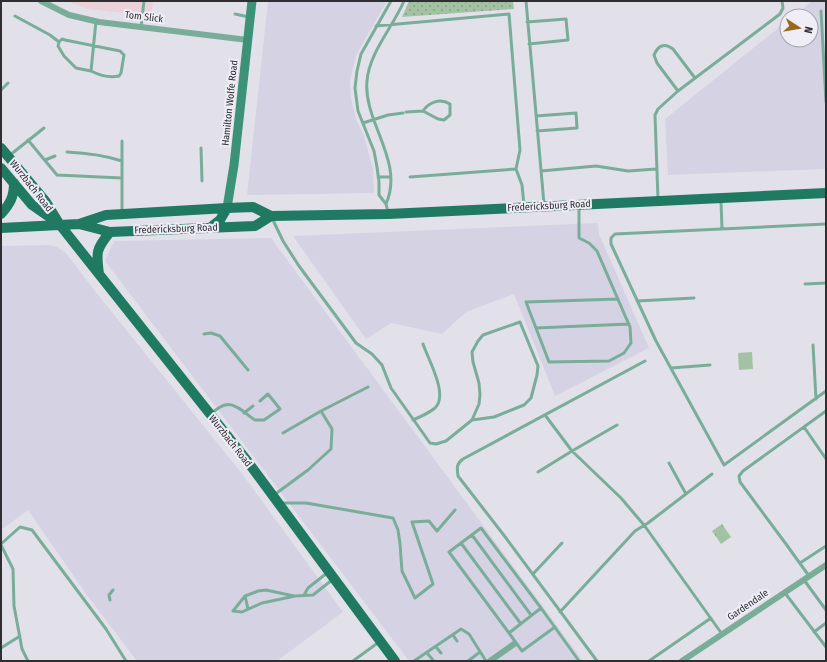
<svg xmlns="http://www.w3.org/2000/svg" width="827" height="662" font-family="'Fira Sans Condensed',sans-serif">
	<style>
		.built { fill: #d5d3e3 }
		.medical { fill: #ead1da }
		.grass { fill: url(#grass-dots) }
		.park { fill: url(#park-tufts) }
		.garden { fill: #a3c2a4 }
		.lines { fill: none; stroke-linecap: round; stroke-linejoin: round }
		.lane { stroke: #79ad9a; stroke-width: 3 }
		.street { stroke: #79ad9a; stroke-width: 6 }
		.secondary { stroke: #3c9277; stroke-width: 9 }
		.primary { stroke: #1f7a61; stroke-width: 10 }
		.labels { text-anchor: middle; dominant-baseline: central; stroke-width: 4; stroke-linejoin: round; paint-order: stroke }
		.street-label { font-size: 10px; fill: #2f2f32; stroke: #efeef7 }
	</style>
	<defs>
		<pattern id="grass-dots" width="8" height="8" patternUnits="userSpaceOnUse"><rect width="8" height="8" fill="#a3c2a4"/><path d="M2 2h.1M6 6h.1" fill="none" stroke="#859e86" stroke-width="1.8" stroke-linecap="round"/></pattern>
		<pattern id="park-tufts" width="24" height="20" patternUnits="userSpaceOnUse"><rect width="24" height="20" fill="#a3c2a4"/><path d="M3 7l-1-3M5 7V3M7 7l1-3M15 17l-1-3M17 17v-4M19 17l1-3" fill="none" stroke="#859e86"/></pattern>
	</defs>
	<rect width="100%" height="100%" fill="#e2e1ea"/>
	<!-- built -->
	<path class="built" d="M268,1H387L359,50L355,59L350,81L351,98L356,119L364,136L373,169L374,193L247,195Z
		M812,1H826V169L668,175L665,119L787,21V40H811V16H794Z
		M598,223L599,234L649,348L555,396L514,294L466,312L442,334L391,323L366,339L293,236Z
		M271,238L480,521L583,661H409L105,261L114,241Z
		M48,245L57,247L66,253L95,291L243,475L343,612L277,661H137L86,594L28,510L1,530V246Z"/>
	<!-- medical -->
	<path class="medical" d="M67,1H153L151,16L87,9Z"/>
	<!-- grass -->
	<path class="grass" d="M409,1H513L514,9L402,17Z"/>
	<!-- park -->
	<path class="park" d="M722,524L731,537L721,544L712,531Z"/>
	<!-- garden -->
	<path class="garden" d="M752,352L753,369L739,370L738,353Z"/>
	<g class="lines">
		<!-- lane -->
		<path class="lane" d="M526,1L544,204
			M821,11L826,102
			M235,14L249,17
			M15,16L50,35L59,42
			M527,22L566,19L568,40L529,44
			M376,26L509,14L520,150L516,169L522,185L524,205
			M141,27L144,1
			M91,71C99,75 110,78 119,76L121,73L124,55L120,51L65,40L62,39L59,42L58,46L64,56L76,68L91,71L96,21
			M1,90L8,83
			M678,91L657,63L654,55C658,46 664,42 673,49L695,78
			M406,112L423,111L438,119L444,120L450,115V104C440,98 429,102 423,111
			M536,116L576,113L577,128L537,131
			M363,123L388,115L403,113
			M28,140L57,175L122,178
			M122,141V211
			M201,148L202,181
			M67,152C86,153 104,155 122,161
			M10,155L44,128
			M45,160L55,156
			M541,171L596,166L628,171L656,169
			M378,177H391
			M410,177L516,169
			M658,200L655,115L658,109L678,91L780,14L783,8L782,1
			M721,201L722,229
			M386,204C405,161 363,122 367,81C369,53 393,27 404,1
			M579,207V238L589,243L597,251L630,327L631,343L624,353L609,361L549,362L526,302L618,299
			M388,212L386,204L379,195V182L377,167L374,151L358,111L355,88L357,71L361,54L391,1
			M272,218L283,241L299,266L356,343L372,354L382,365L391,388L430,443L436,444L446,441L472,420L479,404L480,395L479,383L473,362L472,352L478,341L483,335L520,322L538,366L537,375L531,398L524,405L494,417L472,420
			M826,224L615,234L611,238V244L656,341L724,465L826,391
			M805,284L826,283
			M637,301L694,298
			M536,328L629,324
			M204,334L211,333L220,336L248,370
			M813,345L816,399
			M671,368L710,365
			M211,413C215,411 220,406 225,405C235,402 247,415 255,420H264L280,409L268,394L260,401
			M244,413L253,406
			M545,415L572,451L621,498L644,525L722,634
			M413,420C420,417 429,413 435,408C449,395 428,359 423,344
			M804,427L826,459
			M283,433L321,411
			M669,463L686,494
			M538,472L572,451L617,425
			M274,495L308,470L331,449L332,429L321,411L368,387
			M281,503H306L393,518L398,530L400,544L402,571L415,598L433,584L412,522L429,521L437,531L455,510
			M472,535L531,615
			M461,543L521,624
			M1,544L20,527L32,530L106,629L126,661
			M1,545L13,569L14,606L22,649L28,661
			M800,563L826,546
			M533,574L562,543
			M809,576L786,544L740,482L739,476L743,471L826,411
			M804,580L826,610
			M785,593L826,647
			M304,595L308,588L327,573
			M245,596L248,609
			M110,600L109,595L113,590
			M541,608L481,528L449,552L509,633L541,608L579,661
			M233,611L242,612L262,603L295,596L313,595L332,580
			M233,611L245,596L258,591L266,590L294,596
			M560,612L635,531L648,523L712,474
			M814,632L826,623
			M509,633L522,651L555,627
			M453,635L457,641
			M436,647L441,653
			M1,648L20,636
			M427,653L433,660
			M353,661L379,642
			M414,661L461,629L469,634L486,661
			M468,661L480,652
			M597,661L506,538L458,476C457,468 456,464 463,459L645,361
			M649,661L711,618"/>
		<!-- street -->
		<path class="street" d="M41,1L69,15L99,22L248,40
			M490,661L514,644
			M682,661L826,565"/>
		<!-- secondary -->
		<path class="secondary" d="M227,208L234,165L252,1"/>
		<!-- primary -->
		<path class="primary" d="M1,148L46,202L60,225L245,458L395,661
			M1,168L32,205L55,221
			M1,214C10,204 14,197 14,183
			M79,224L110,232L255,226L271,216
			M1,228L79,224L106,215L227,208L253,207L271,216L388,214L826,193
			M210,228L220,220L227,208
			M99,274C96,252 96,249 110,232"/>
	</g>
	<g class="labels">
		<!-- street labels -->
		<g class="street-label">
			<text transform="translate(144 17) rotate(7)">Tom Slick</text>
			<text transform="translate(230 103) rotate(-84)">Hamilton Wolfe Road</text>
			<text transform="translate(31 186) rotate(52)">Wurzbach Road</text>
			<text transform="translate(549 206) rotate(-3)">Fredericksburg Road</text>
			<text transform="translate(176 229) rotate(-2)">Fredericksburg Road</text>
			<text transform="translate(230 441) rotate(52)">Wurzbach Road</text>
			<text transform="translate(748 605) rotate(-34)">Gardendale</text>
		</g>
	</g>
	<!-- border -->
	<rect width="827" height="662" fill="none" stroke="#2f2f32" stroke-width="4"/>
	<!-- north arrow -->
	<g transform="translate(799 28) rotate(102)"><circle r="19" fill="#efeef7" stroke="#a2a2a8"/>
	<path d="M0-3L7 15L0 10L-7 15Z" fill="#9b671d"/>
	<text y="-6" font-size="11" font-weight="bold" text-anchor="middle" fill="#2f2f32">N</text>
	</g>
</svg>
